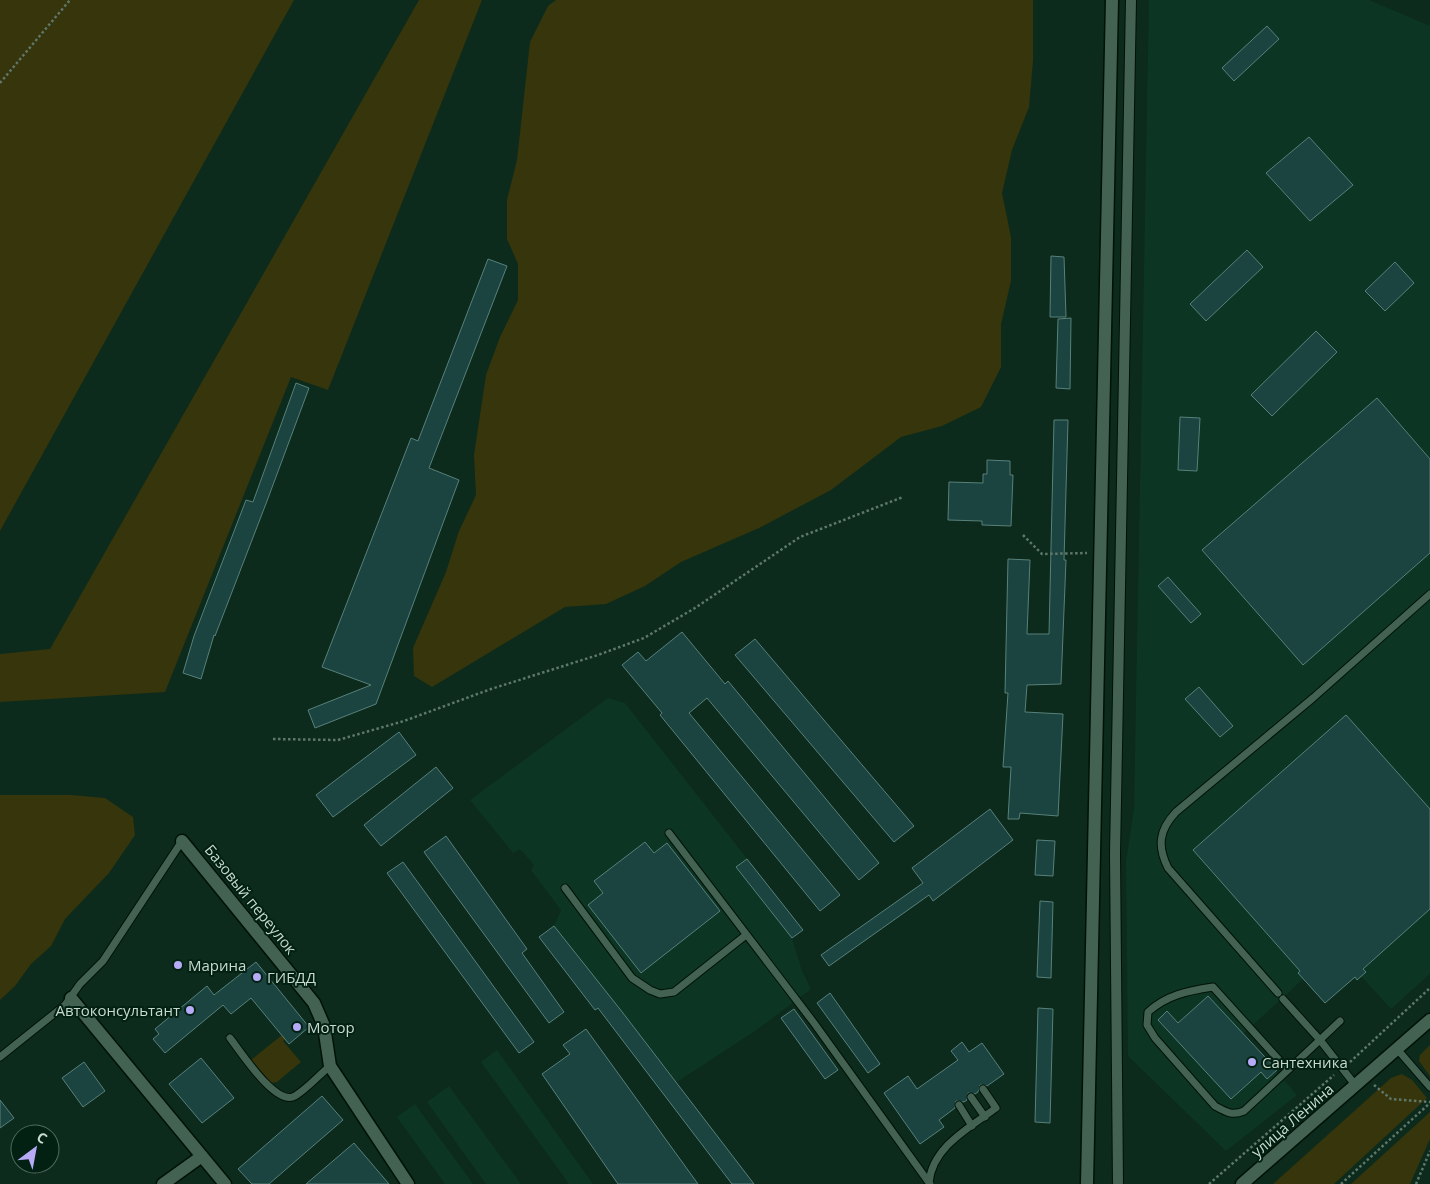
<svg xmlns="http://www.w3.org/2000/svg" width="1430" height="1184" font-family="'Open Sans',sans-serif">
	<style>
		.built { fill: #0d3523 }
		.green { fill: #36350b }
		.building { fill: #1b433f; stroke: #58817b }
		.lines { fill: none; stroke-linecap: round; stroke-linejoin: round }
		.service-casing { stroke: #001208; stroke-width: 9 }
		.pedestrian-casing { stroke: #001208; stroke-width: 12 }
		.minor-casing { stroke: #001208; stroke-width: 15 }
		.secondary-casing { stroke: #001208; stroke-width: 15 }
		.path { stroke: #5f786b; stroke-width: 2.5; stroke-dasharray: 2.5 2.5; stroke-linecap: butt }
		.service { stroke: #436251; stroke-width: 7 }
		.pedestrian { stroke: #436251; stroke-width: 10 }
		.minor { stroke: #436251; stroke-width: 12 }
		.secondary { stroke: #436251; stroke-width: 12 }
		.poi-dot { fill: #b7abf8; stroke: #022113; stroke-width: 2 }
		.labels { text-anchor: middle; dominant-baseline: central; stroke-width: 4; stroke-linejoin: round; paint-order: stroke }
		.street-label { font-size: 15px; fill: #c8dacf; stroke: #022113 }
		.poi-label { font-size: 15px; fill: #c8dacf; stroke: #022113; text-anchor: start }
	</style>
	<rect width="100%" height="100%" fill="#0c2b1c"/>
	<!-- built -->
	<path class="built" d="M1149,0H1369L1430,26V974L1391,1009L1362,977L1357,980L1354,977L1325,1003L1303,979L1243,1034L1297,1095L1226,1151L1128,1056L1126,862L1134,809Z
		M608,698L625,703L803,930L792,938L802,971L811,989L755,1031L677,1082L554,926L561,910L531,870L534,865L520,849L513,853L470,800Z
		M497,1050L593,1184H569L481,1062Z
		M449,1086L521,1184H486L427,1102Z
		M415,1104L473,1184H445L397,1117Z"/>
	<!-- green -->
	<path class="green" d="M0,0H294L0,531Z
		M419,0H482L328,390L291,377L165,692L0,702V654L50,649Z
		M556,0H1033V61L1029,107L1012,150L1002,193L1011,237V281L1001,324V367L981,407L942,426L901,437L831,490L759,528L681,562L645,586L606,604L565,607L432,687L414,676L413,648L446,572L459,531L476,495L474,455L486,375L500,337L518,300V264L507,239V200L517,160L530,42L548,6Z
		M0,795H72L105,798L133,817L135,835L109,873L65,919L51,946L31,964L15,986L0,1000Z
		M282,1035L285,1039L283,1041L301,1062L277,1082L271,1083L251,1060Z
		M1430,1045V1076L1419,1061L1420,1055Z
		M1402,1074L1412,1080L1427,1098L1334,1184H1273L1391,1078Z
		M1430,1112V1139L1410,1184H1351Z"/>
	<!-- building -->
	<path class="building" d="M1267,26L1279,39L1234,81L1222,68Z
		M1309,137L1353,185L1310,221L1266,173Z
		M1247,250L1263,267L1206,321L1190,304Z
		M1051,256L1064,257L1066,317H1050Z
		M488,259L507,266L429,468L459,480L376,704L315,728L308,710L371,685L322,667L411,438L418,441Z
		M1395,262L1414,283L1385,311L1365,291Z
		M1071,318L1070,389L1056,388L1058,319Z
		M1316,331L1337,352L1272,416L1251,395Z
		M296,383L309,388L267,501L215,636L214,635L201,679L183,673L194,636L246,500L253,502Z
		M1377,398L1430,459V553L1303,665L1202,550Z
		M1180,417L1200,418L1197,471L1178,470Z
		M1054,420H1068L1064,560H1066L1061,684L1027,685L1025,712L1063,714L1058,816L1020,813L1019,819H1008L1011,767H1003L1008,693H1005L1008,559L1030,560L1027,634H1049Z
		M987,460L1010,461V475H1013L1011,526L982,525V521L948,520L949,482L983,483V474H987Z
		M1168,577L1201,614L1191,623L1158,586Z
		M682,632L725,684L728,681L879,863L859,880L707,698L689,713L840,895L820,911L660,715L662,713L622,665L638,652L646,661Z
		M755,639L914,826L894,842L735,655Z
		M1199,687L1233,726L1220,737L1185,699Z
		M1346,715L1430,809V909L1363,969L1366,972L1357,980L1355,977L1325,1003L1298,973L1300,971L1193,850Z
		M399,732L416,755L333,817L316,795Z
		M436,767L453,788L381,846L364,825Z
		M990,809L1013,840L933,901L929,895L829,966L821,955L923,883L912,868Z
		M446,836L527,949L522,953L564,1012L549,1023L424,852Z
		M1037,840L1055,841L1053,876L1035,875Z
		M645,842L654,853L667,843L720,911L641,973L588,905L603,893L594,881Z
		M747,859L803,930L792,938L736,867Z
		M403,862L534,1042L519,1053L387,873Z
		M1040,901L1053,902L1051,978L1037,977Z
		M554,926L623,1013L754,1184H732L598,1008L595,1010L539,937Z
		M256,962L309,1027L289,1044L251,998L231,1014L223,1005L165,1053L153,1039L159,1034L155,1029L207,986L214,995Z
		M830,993L880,1064L868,1073L817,1003Z
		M1208,996L1277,1070L1267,1079L1261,1072L1231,1099L1158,1020L1167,1011L1178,1023Z
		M1038,1008L1053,1009L1050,1123L1035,1122Z
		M794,1009L838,1070L825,1079L781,1018Z
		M586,1029L698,1184H618L542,1074L570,1054L563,1045Z
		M962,1042L969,1052L982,1043L1004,1074L987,1086L980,1085L978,1092L975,1094L968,1093L967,1100L964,1102L956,1101L955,1108L939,1120L944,1127L920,1144L884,1093L908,1076L917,1089L958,1060L951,1051Z
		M201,1058L234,1098L202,1123L169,1084Z
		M84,1062L105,1091L83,1107L62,1078Z
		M322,1096L343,1120L269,1184H252L238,1169Z
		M0,1100L14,1118L0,1128Z
		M354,1143L389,1184H306Z"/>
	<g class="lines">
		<defs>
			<path id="service" d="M669,833L814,1023L930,1184
				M565,888L632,978L650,990L660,994L674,992L746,935
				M1278,993L1168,868C1157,846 1159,830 1176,812L1313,698L1430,594
				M1283,999L1320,1040L1356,1086
				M230,1038C241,1052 276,1107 295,1096C307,1089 319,1075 330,1066
				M1397,1049L1430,1087
				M0,1057L65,1005L80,984L103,961L182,841
				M1288,1070L1244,1111C1232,1116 1226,1112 1215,1106L1155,1038L1147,1025L1148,1012C1167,995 1187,991 1213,987L1288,1070L1340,1021
				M971,1097L985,1117
				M959,1105L972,1126
				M929,1183C932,1147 969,1128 996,1108L983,1089"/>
			<path id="pedestrian" d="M1118,1184L1115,854L1131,0"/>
			<path id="minor" d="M182,841L314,1003L324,1026L330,1066L408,1184
				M71,998L225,1184
				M163,1184L202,1156
				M1087,1184L1112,0"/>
			<path id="secondary" d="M1242,1184L1430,1020"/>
		</defs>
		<!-- service casing -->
		<use href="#service" class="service-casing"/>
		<!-- pedestrian casing -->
		<use href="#pedestrian" class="pedestrian-casing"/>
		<!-- minor casing -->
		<use href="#minor" class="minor-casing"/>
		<!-- secondary casing -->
		<use href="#secondary" class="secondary-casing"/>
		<!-- path -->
		<path class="path" d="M0,83L70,0
			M1023,535L1042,554L1087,553
			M273,739L338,740L404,721L491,689L598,655L644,638L695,608L800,537L903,497
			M1350,1062L1430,988
			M1374,1085L1391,1099L1430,1102
			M1209,1184L1334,1075
			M1341,1184L1430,1103
			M1416,1184L1430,1151"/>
		<!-- service -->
		<use href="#service" class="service"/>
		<!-- pedestrian -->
		<use href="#pedestrian" class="pedestrian"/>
		<!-- minor -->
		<use href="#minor" class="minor"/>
		<!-- secondary -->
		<use href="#secondary" class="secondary"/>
	</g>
	<!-- markers -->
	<g class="poi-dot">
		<circle cx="178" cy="965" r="5"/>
		<circle cx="257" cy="977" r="5"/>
		<circle cx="190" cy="1010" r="5"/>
		<circle cx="297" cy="1027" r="5"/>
		<circle cx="1252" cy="1062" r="5"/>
	</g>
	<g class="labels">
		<!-- street labels -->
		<g class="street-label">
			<text transform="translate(251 899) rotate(51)">Базовый переулок</text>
			<text transform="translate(1292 1120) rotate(-41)">улица Ленина</text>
		</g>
		<!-- poi labels -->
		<g class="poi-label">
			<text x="188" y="965">Марина</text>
			<text x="267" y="977">ГИБДД</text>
			<text x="180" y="1010" text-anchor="end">Автоконсультант</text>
			<text x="307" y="1027">Мотор</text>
			<text x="1262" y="1062">Сантехника</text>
		</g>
	</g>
	<!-- north arrow -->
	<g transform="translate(35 1149) rotate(32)"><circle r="24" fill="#022113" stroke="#516b5e"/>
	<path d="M0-4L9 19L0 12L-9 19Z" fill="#b7abf8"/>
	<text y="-8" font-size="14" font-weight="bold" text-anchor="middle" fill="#c8dacf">С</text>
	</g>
</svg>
